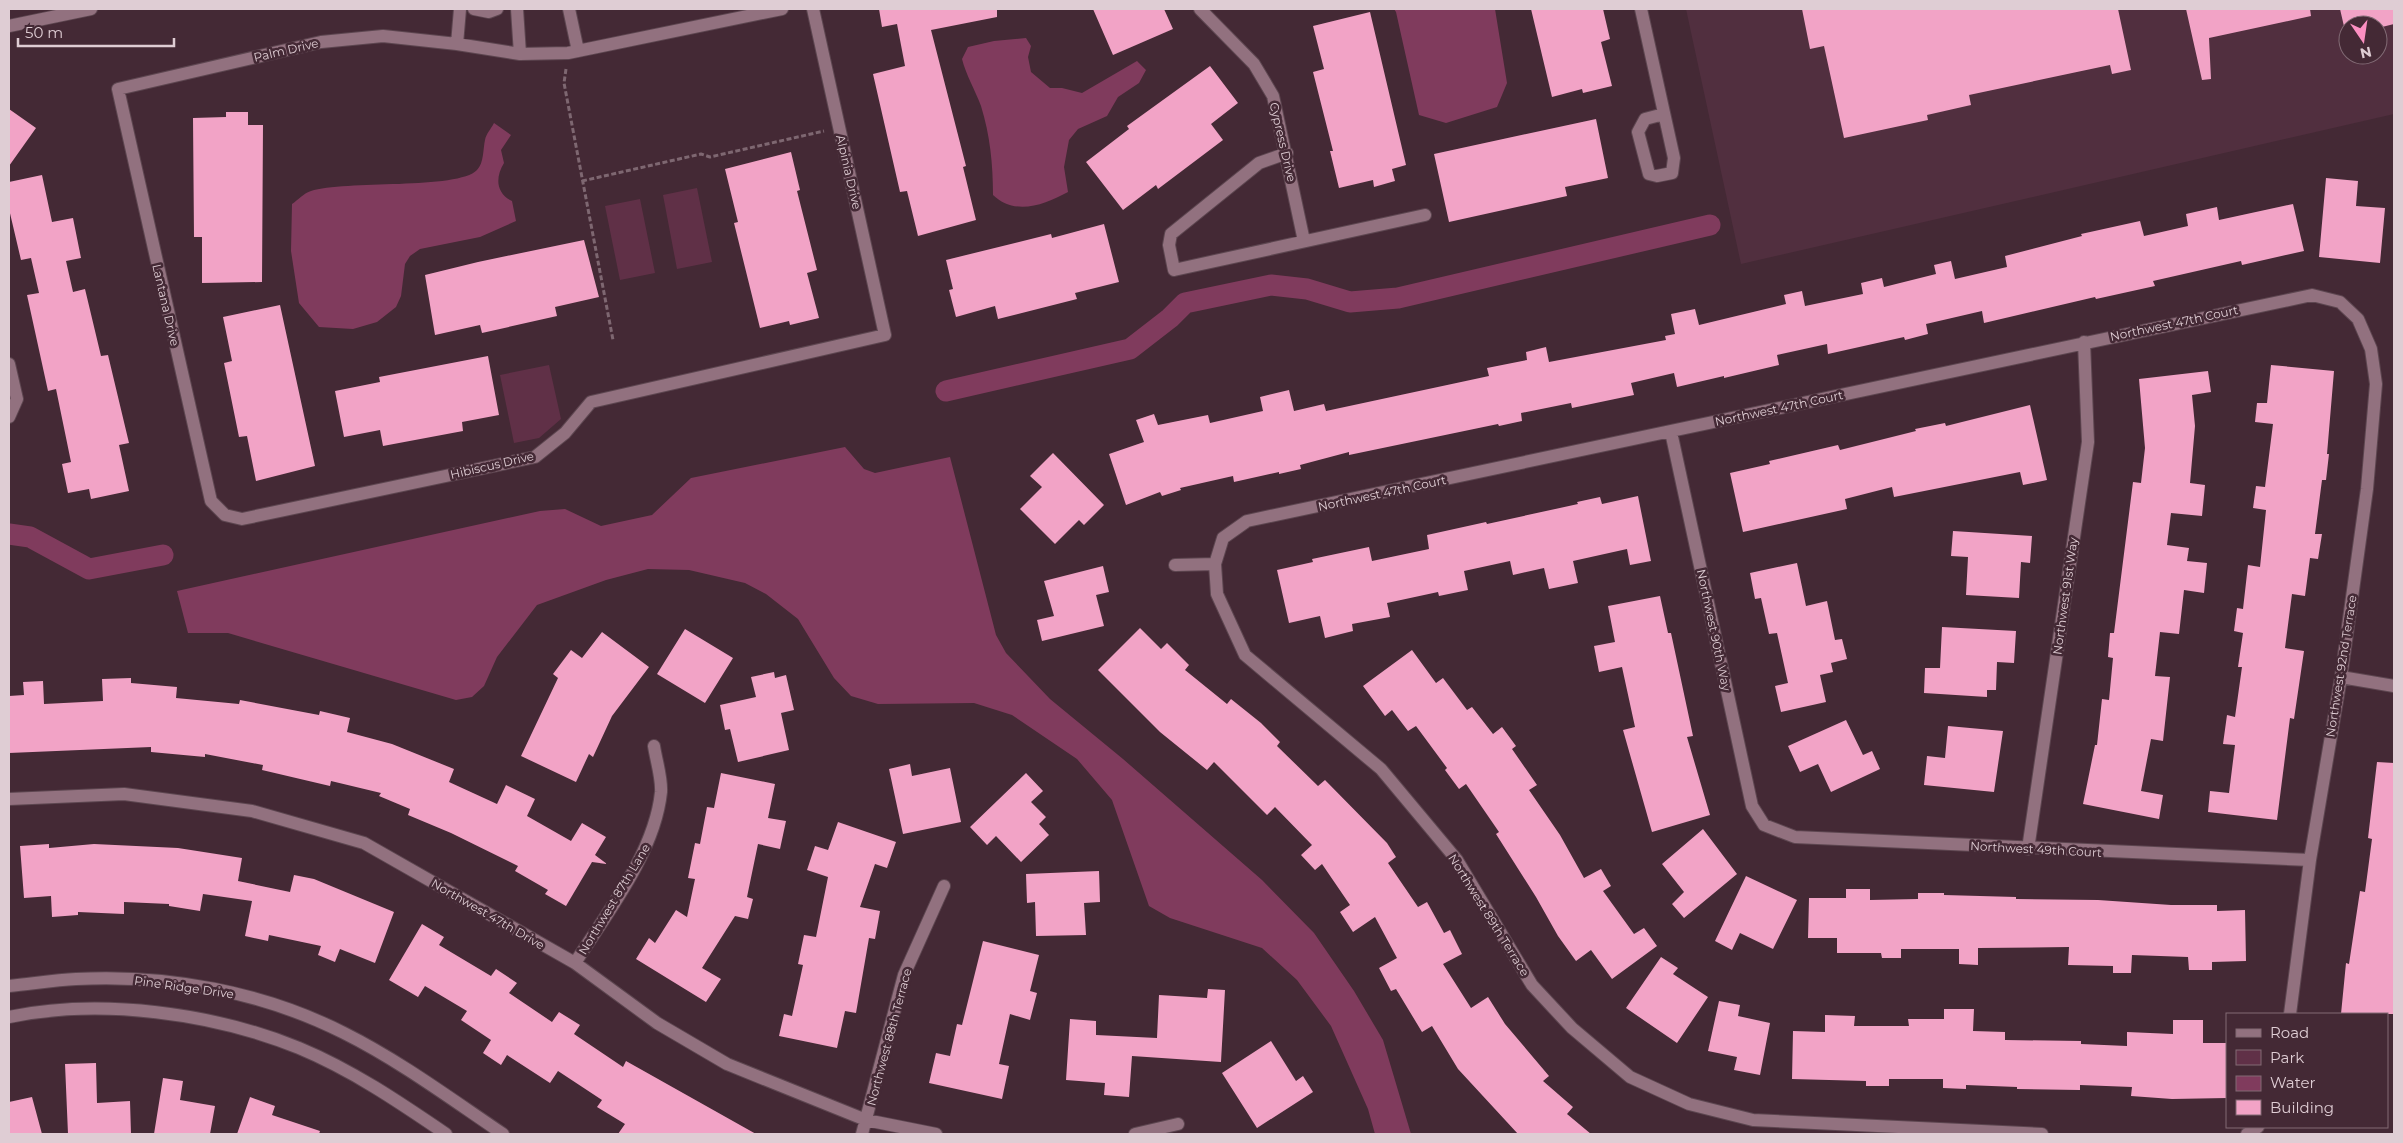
<svg xmlns="http://www.w3.org/2000/svg" width="2403" height="1143" font-family="Montserrat,sans-serif">
	<style>
		.built { fill: #512f3f; fill-rule: evenodd }
		.green { fill: #603047 }
		.water { fill: #803b5d }
		.lines { fill: none; stroke-linecap: round; stroke-linejoin: round }
		.canal { stroke: #803b5d; stroke-width: 21 }
		.building { fill: #f2a3c6 }
		.street-casing { stroke: #5d4650; stroke-width: 14 }
		.secondary-casing { stroke: #5d4650; stroke-width: 14 }
		.path { stroke: #7e6771; stroke-width: 3; stroke-dasharray: 5 2.5; stroke-linecap: butt }
		.street { stroke: #92717f; stroke-width: 12 }
		.secondary { stroke: #92717f; stroke-width: 12 }
		.labels { text-anchor: middle; dominant-baseline: central; stroke-width: 5; stroke-linejoin: round; paint-order: stroke }
		.street-label { font-size: 12px; fill: #dfcdd4; stroke: #442935 }
	</style>
	<rect width="100%" height="100%" fill="#442935"/>
	<!-- built -->
	<path class="built" d="M1686,9H2394V114L1741,264ZM2348,25H2378V55H2348Z"/>
	<!-- green -->
	<path class="green" d="M697,188L712,262L677,269L663,195Z
		M640,199L655,273L620,280L605,206Z
		M549,365L561,419L539,438L514,443L500,375Z"/>
	<!-- water -->
	<path class="water" d="M1394,9H1495L1507,83L1497,107L1446,123L1419,115L1396,12Z
		M1026,38L1031,46L1028,57L1031,72L1050,88H1062L1082,93L1137,61L1146,70L1139,83L1118,97L1107,116L1078,129L1069,140L1064,167L1068,192C1044,205 1015,216 993,195C993,164 990,135 981,106C975,90 966,75 962,59L968,47L994,41Z
		M494,123L511,135L501,150L504,163C495,178 496,193 512,201L516,221L480,237L420,249L410,256L405,264L401,296L396,307L377,322L353,329L319,327L299,303L291,251L292,204C298,200 304,193 311,191C344,180 458,190 477,170C484,163 483,149 485,140C486,134 491,129 494,123Z
		M845,447L864,469L875,473L950,457L996,635L1006,653L1050,699L1123,759L1262,880L1314,933L1354,991L1383,1040L1411,1134H1375L1368,1109L1331,1026L1297,980L1262,948L1170,918L1149,906L1112,800L1077,759L1012,715L974,703L878,704L851,696L834,678L798,619L766,594L745,583L689,570L648,569L606,580L537,605L497,657L484,686L472,697L456,700L228,633H188L177,591L540,511L565,509L601,526L652,515L691,478Z"/>
	<g class="lines">
		<!-- canal -->
		<path class="canal" d="M946,391L1130,349L1170,318L1185,303L1271,285L1307,289L1350,302L1398,298L1710,225
			M9,534L30,537L89,569L163,555"/>
	</g>
	<!-- building -->
	<path class="building" d="M879,9H997V17L931,30L966,166L963,167L976,220L918,236L907,191L900,192L873,74L905,66L897,24L882,27Z
		M1093,9H1164L1173,29L1113,55Z
		M1531,9H1603L1610,39L1601,42L1612,86L1583,93L1582,89L1552,97Z
		M1802,9H2118L2131,70L2112,74L2110,65L1969,95L1971,105L1927,115L1928,120L1844,138L1824,46L1810,49Z
		M2186,9H2310L2311,16L2209,38L2211,79L2202,80Z
		M2340,9H2394V24L2378,28V25H2348V34L2346,35Z
		M1370,12L1406,165L1392,169L1395,181L1374,187L1373,180L1339,188L1330,151H1333L1313,72L1324,69L1313,26Z
		M1210,66L1238,103L1211,124L1223,140L1158,189L1156,185L1123,210L1086,162L1129,129L1127,126Z
		M9,109L36,128L9,166Z
		M226,112H248V125H263L262,282L202,283V237H194L193,118L226,117Z
		M1596,119L1608,178L1565,187L1567,196L1449,222L1434,154Z
		M791,152L800,190L797,191L817,270L807,273L819,318L790,325L789,321L760,328L734,223L738,222L725,169Z
		M42,175L52,222L73,218L81,258L66,261L73,292L85,289L101,356L108,355L129,443L119,445L129,491L91,499L89,489L68,493L62,464L71,462L56,389L48,391L27,295L39,293L31,258L21,260L9,209V182Z
		M2326,178L2358,181L2356,206L2385,208L2380,263L2319,257Z
		M2293,204L2304,251L2242,265L2241,261L2153,281L2155,286L2096,299L2095,297L1984,323L1982,311L1926,324L1928,334L1905,340L1904,337L1828,354L1827,344L1777,355L1779,365L1724,378V376L1677,387L1674,373L1631,383L1634,395L1572,408L1571,403L1521,413L1522,421L1499,426L1498,424L1349,455V452L1300,465L1301,469L1279,474V472L1234,482L1233,476L1180,488L1181,490L1162,496L1160,492L1126,505L1109,454L1144,442L1136,420L1154,414L1158,425L1208,415L1210,423L1263,411L1260,397L1289,390L1294,411L1324,404L1326,411L1489,376L1487,368L1527,360L1526,352L1546,347L1549,362L1666,340L1665,336L1675,334L1671,314L1695,309L1699,325L1786,304L1784,295L1802,291L1805,306L1863,294L1861,283L1882,278L1884,287L1936,274L1934,265L1951,261L1955,279L2007,267L2005,256L2082,236L2081,234L2140,221L2144,236L2188,226L2186,214L2217,207L2219,220Z
		M1104,224L1119,282L1075,293L1077,299L998,319L995,306L956,317L949,290L953,289L946,260L1051,234L1052,238Z
		M584,240L599,297L555,307L557,316L482,333L480,325L435,335L425,275L478,262Z
		M280,305L315,466L256,481L247,436L239,437L224,363L232,361L223,317Z
		M488,356L499,415L462,422L463,431L383,446L380,430L344,437L335,391L380,382L379,377Z
		M2271,365L2334,371L2327,454H2329L2326,480H2322L2315,534H2322L2318,559L2310,558L2305,596L2292,594L2285,648L2304,651L2294,719L2290,718L2277,820L2208,812L2210,791L2229,793L2235,745L2223,744L2227,715L2235,717L2242,667H2238L2243,633L2234,631L2237,608L2243,609L2248,565L2260,567L2266,510L2253,508L2256,486L2265,487L2273,424L2255,422L2257,403H2267Z
		M2208,371L2211,392L2192,395L2195,426L2190,483L2205,485L2202,516L2171,513L2167,545L2189,548L2187,561L2207,563L2204,593L2184,590L2179,634L2160,632L2155,676L2170,677L2163,741L2151,739L2141,791L2163,795L2159,819L2083,804L2095,745H2097L2102,699L2109,700L2113,658L2108,657L2110,633H2114L2133,482L2141,483L2145,448L2139,379Z
		M2030,405L2047,480L2023,485L2020,472L1894,497L1892,487L1845,499L1847,509L1743,532L1730,473L1770,464L1769,461L1838,445L1840,450L1916,431L1915,429L1945,423L1946,426Z
		M1053,453L1104,505L1084,525L1079,520L1055,544L1020,509L1042,487L1030,476Z
		M1638,496L1651,561L1630,565L1627,549L1573,561L1578,583L1549,589L1544,568L1513,575L1510,561L1464,571L1468,590L1439,596L1438,592L1387,603L1390,617L1352,624L1353,631L1325,638L1320,616L1289,623L1277,570L1313,562L1312,559L1369,547L1372,561L1429,549L1427,535L1486,522L1487,524L1578,504L1577,502L1600,497L1602,504Z
		M1953,531L2032,536L2030,563L2021,562L2019,598L1966,595L1968,557L1951,556Z
		M1797,563L1806,606L1827,601L1835,640L1842,639L1847,659L1831,663L1833,672L1820,675L1826,702L1781,712L1775,686L1788,683L1777,633L1769,634L1761,598L1755,599L1750,573Z
		M1103,566L1109,592L1096,595L1104,626L1042,641L1037,620L1054,616L1044,581Z
		M1660,596L1668,633H1671L1693,736L1687,737L1710,815L1652,832L1623,730L1635,727L1622,667L1599,672L1594,646L1615,642L1608,606Z
		M1942,627L2016,631L2014,663L1997,662L1996,690H1987V697L1924,693L1925,668H1940Z
		M1140,628L1161,649L1167,643L1189,665L1185,670L1227,704L1231,699L1261,723L1280,742L1277,746L1318,786L1325,780L1387,843L1396,857L1388,863L1418,907L1427,902L1444,933L1450,930L1462,954L1443,964L1471,1008L1488,997L1505,1024L1549,1076L1543,1081L1573,1107L1567,1114L1591,1134H1518L1458,1069L1432,1026L1422,1032L1396,989L1391,991L1379,968L1397,958L1375,917L1353,932L1340,912L1350,905L1322,864L1315,870L1301,855L1312,845L1275,807L1267,815L1214,762L1207,770L1160,732L1098,670Z
		M685,629L733,658L705,703L657,674Z
		M602,632L649,667L612,716L593,757L589,754L576,782L521,756L558,678L553,674L571,650L582,658Z
		M1412,650L1436,683L1443,678L1467,710L1472,707L1493,734L1502,727L1516,746L1512,749L1537,785L1529,790L1560,835L1584,878L1601,869L1611,886L1603,891L1634,934L1644,928L1657,946L1612,979L1591,950L1576,961L1558,936L1536,897L1496,834L1499,832L1466,784L1459,789L1445,770L1447,768L1416,726L1408,731L1392,710L1385,716L1363,686Z
		M774,672L775,678L786,675L794,710L781,713L789,750L738,762L730,729L725,730L720,705L756,697L751,677Z
		M131,678V683L177,687L176,698L239,704L240,700L319,715L320,711L350,718L347,732L392,744L454,769L449,782L497,804L506,785L535,799L527,816L571,841L582,823L606,837L595,855L607,864L592,862L566,906L545,894L548,890L515,871L518,866L451,833L408,815L410,809L379,796L381,793L331,781L330,786L262,770L263,765L205,754V757L151,752V747L9,753V696L24,695L23,682L43,681L44,704L103,701L102,679Z
		M1846,720L1863,755L1872,751L1880,769L1831,792L1818,764L1800,772L1788,746Z
		M1948,726L2003,731L1994,792L1924,785L1927,756L1945,758Z
		M2377,762L2394,763V1014H2341L2346,963L2349,964L2360,891L2365,892L2372,839L2368,838Z
		M910,764L912,776L950,768L961,822L903,834L889,769Z
		M721,773L775,784L768,818L786,821L780,849L758,844L747,897L753,899L748,919L735,916L702,968L721,979L706,1002L636,959L649,938L655,943L676,910L687,917L695,879L688,878L695,843L700,844L707,807L714,808Z
		M1026,773L1043,791L1031,802L1046,817L1039,824L1049,835L1021,862L996,836L987,845L970,827Z
		M838,822L896,842L887,868L875,864L860,907L880,911L875,939L869,938L856,1013L845,1011L837,1048L779,1036L784,1014L792,1016L803,965L798,964L804,935L816,937L828,877L807,870L815,846L828,850Z
		M1703,829L1737,874L1684,918L1672,904L1684,892L1662,864Z
		M49,844V848L94,844L178,848L242,858L238,881L290,892L294,875L314,879L394,912L375,963L340,949L335,962L318,955L321,946L269,935L268,941L245,936L252,901L203,894L200,911L169,906V904L124,902V914L78,912V915L52,917L51,896L24,898L20,846Z
		M1099,871L1100,902L1084,903L1086,935L1036,936L1035,902L1027,903L1026,874Z
		M1746,876L1797,900L1773,949L1740,933L1732,950L1715,941Z
		M1846,889H1870V900L1918,899V893H1944V895L2016,897V899L2098,900L2171,905H2217V911L2245,910L2246,961L2212,962V970H2189L2188,957L2132,955L2131,973H2113V966L2068,965L2069,947L1978,948V965L1959,964V949H1901V958H1882L1881,953H1837V938H1808L1809,898H1846Z
		M422,924L444,937L439,945L491,976L496,969L517,983L509,993L552,1022L559,1012L580,1025L574,1034L623,1067L626,1061L756,1134H618L625,1124L597,1107L602,1100L558,1071L550,1083L507,1055L501,1065L483,1053L491,1040L461,1020L467,1011L425,986L418,997L389,980Z
		M983,941L1039,955L1030,991L1037,993L1030,1020L1010,1014L999,1064L1009,1066L1002,1099L929,1083L936,1053L950,1056L957,1024L962,1025Z
		M1661,957L1678,968L1673,974L1708,997L1677,1043L1626,1008Z
		M1208,989L1225,990L1221,1062L1132,1056L1129,1097L1104,1095L1105,1083L1066,1080L1070,1019L1096,1021V1035L1157,1038L1159,995L1207,998Z
		M1719,1001L1740,1005L1738,1016L1770,1023L1760,1075L1734,1070L1737,1057L1708,1051Z
		M1944,1009H1974L1973,1031L2005,1032V1040L2081,1041V1044L2127,1046V1032L2173,1034V1020H2203V1043H2227V1098L2172,1099L2131,1096L2132,1087L2080,1085V1090L2017,1089V1087L1966,1085V1089L1943,1088V1079H1889V1086H1866V1081L1792,1079L1793,1031L1825,1032V1015L1855,1016L1854,1026H1909L1908,1019H1944Z
		M1271,1041L1296,1081L1303,1076L1313,1092L1257,1128L1222,1073Z
		M96,1063L97,1103L130,1101L131,1134H68L65,1064Z
		M163,1078L183,1081L180,1100L215,1106L210,1134H154Z
		M32,1097L42,1134H9V1102Z
		M250,1097L275,1106L272,1115L320,1131L319,1134H237Z"/>
	<g class="lines">
		<defs>
			<path id="street" d="M474,9L489,12L497,9
				M517,9L520,54
				M569,9L578,51
				M782,9L568,53L520,54L457,44L383,36L321,42L118,89L211,501L225,515L242,519L535,457L565,433L591,402L885,335L813,9
				M1200,9L1254,64L1273,96L1304,241
				M1641,9L1674,158L1672,173L1657,176L1649,174L1638,132L1645,119L1664,114
				M457,44L460,9
				M1287,153L1259,163L1171,234L1169,245L1174,270L1425,215
				M9,364L17,399L9,417
				M1671,432L1752,806L1764,825L1795,837L2310,860
				M1175,565L1215,564
				M2341,677L2394,686
				M9,799L124,794L252,811L364,843L575,963L657,1023L727,1064L866,1120L936,1134
				M2028,849L2088,442L2084,342
				M575,963C607,913 655,852 661,792C662,778 656,760 654,746
				M862,1134L904,975L944,886
				M1135,1134L1178,1124
				M2042,1134L1753,1120L1689,1104L1630,1077L1572,1028L1532,985L1457,860L1381,769L1245,655L1217,594L1215,564L1223,538L1247,521L2312,295L2340,302L2358,319L2371,349L2376,384L2367,489L2341,677L2310,860L2290,1014
				M2247,1134L2258,1127"/>
			<path id="secondary" d="M9,26L91,9
				M9,986C31,984 54,980 76,979C167,974 263,992 344,1033C400,1061 451,1099 503,1134
				M9,1017C101,998 213,1013 299,1048C352,1070 399,1102 446,1134"/>
		</defs>
		<!-- street casing -->
		<use href="#street" class="street-casing"/>
		<!-- secondary casing -->
		<use href="#secondary" class="secondary-casing"/>
		<!-- path -->
		<path class="path" d="M566,69L564,83L613,340
			M582,181L701,154L710,157L824,131"/>
		<!-- street -->
		<use href="#street" class="street"/>
		<!-- secondary -->
		<use href="#secondary" class="secondary"/>
	</g>
	<g class="labels">
		<!-- street labels -->
		<g class="street-label">
			<text transform="translate(286 50) rotate(-13)">Palm Drive</text>
			<text transform="translate(1283 142) rotate(77)">Cypress Drive</text>
			<text transform="translate(849 172) rotate(77)">Alpinia Drive</text>
			<text transform="translate(166 305) rotate(77)">Lantana Drive</text>
			<text transform="translate(2174 323) rotate(-12)">Northwest 47th Court</text>
			<text transform="translate(1779 408) rotate(-12)">Northwest 47th Court</text>
			<text transform="translate(492 465) rotate(-13)">Hibiscus Drive</text>
			<text transform="translate(1382 493) rotate(-12)">Northwest 47th Court</text>
			<text transform="translate(2065 596) rotate(-82)">Northwest 91st Way</text>
			<text transform="translate(1714 630) rotate(78)">Northwest 90th Way</text>
			<text transform="translate(2341 666) rotate(-81)">Northwest 92nd Terrace</text>
			<text transform="translate(2036 849) rotate(3)">Northwest 49th Court</text>
			<text transform="translate(614 899) rotate(-59)">Northwest 87th Lane</text>
			<text transform="translate(488 914) rotate(30)">Northwest 47th Drive</text>
			<text transform="translate(1489 915) rotate(58)">Northwest 89th Terrace</text>
			<text transform="translate(184 987) rotate(8)">Pine Ridge Drive</text>
			<text transform="translate(889 1037) rotate(-75)">Northwest 88th Terrace</text>
		</g>
	</g>
	<!-- border -->
	<rect width="2403" height="1143" fill="none" stroke="#dfcdd4" stroke-width="20"/>
	<!-- legend -->
	<rect x="2226" y="1013" width="162" height="115" fill="#442935" stroke="#826b75"/>
	<rect x="2236" y="1029" width="25" height="8" fill="#92717f" stroke="#826b75"/>
	<text x="2270" y="1038" font-size="15" fill="#dfcdd4">Road</text>
	<rect x="2236" y="1050" width="25" height="15" fill="#603047" stroke="#826b75"/>
	<text x="2270" y="1063" font-size="15" fill="#dfcdd4">Park</text>
	<rect x="2236" y="1076" width="25" height="15" fill="#803b5d" stroke="#826b75"/>
	<text x="2270" y="1088" font-size="15" fill="#dfcdd4">Water</text>
	<rect x="2236" y="1100" width="25" height="15" fill="#f2a3c6" stroke="#826b75"/>
	<text x="2270" y="1113" font-size="15" fill="#dfcdd4">Building</text>
	<!-- north arrow -->
	<g transform="translate(2363 40) rotate(167)"><circle r="24" fill="#442935" stroke="#826b75"/>
	<path d="M0-4L9 19L0 12L-9 19Z" fill="#fc8fc2"/>
	<text y="-8" font-size="14" font-weight="bold" text-anchor="middle" fill="#dfcdd4">N</text>
	</g>
	<!-- scale -->
	<path d="M18 38v8h156v-8" fill="none" stroke="#dfcdd4" stroke-width="2.5"/>
	<text x="25" y="38" font-size="15" fill="#dfcdd4" stroke="#442935" stroke-width="4" paint-order="stroke">50 m</text>
</svg>
